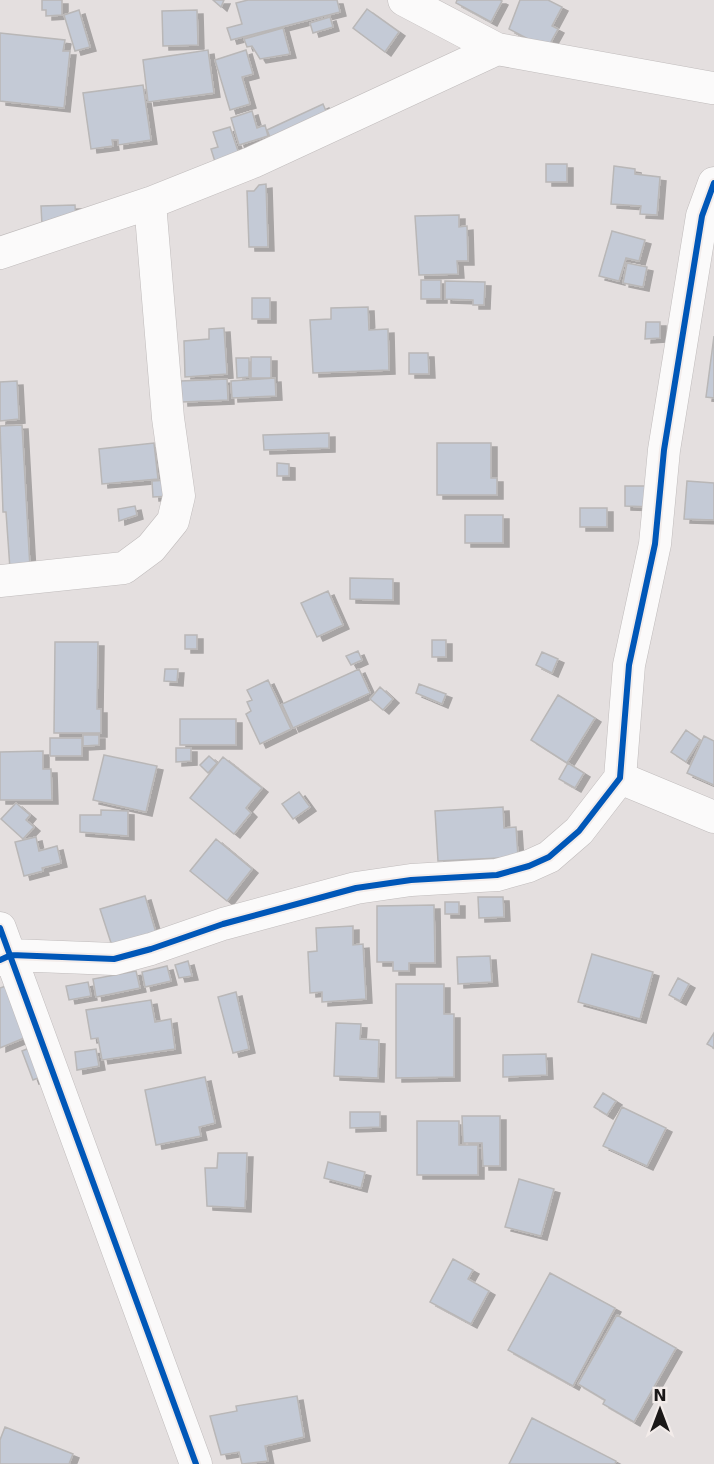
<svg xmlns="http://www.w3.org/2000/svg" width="714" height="1464" font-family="'DejaVu Sans',sans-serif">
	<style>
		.building { fill: #c4cad6; stroke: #b9b7b7; stroke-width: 1.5; filter: url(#shadow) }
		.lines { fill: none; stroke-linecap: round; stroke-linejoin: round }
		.minor-casing { stroke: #c0bcbc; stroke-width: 33 }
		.minor { stroke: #fbfafa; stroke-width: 32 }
		.cycleway-casing { stroke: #f3ecea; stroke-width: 10 }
		.cycleway { stroke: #0057b8; stroke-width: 6 }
	</style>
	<defs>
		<filter id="shadow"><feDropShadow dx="6" dy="4" stdDeviation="0" flood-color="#0004"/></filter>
	</defs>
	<rect width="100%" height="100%" fill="#e4dfdf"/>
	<!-- building -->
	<path class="building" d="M42,0H62V15L46,16V10H42Z
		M213,0H224L221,7Z
		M248,0H337L340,12L231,40L227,28L242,24L236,3Z
		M457,0H500L502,1L491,22L456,3Z
		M520,0H548L562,7L552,26L558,29L547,49L509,29Z
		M367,9L399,32L385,52L353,28Z
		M79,10L90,47L75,51L64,15Z
		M197,10L198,45L163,46L162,11Z
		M330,17L333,27L313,33L310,23Z
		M283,28L290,54L260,59L252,46L247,47L244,39Z
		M0,33L65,40L63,51H70L64,108L0,101Z
		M208,50L214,93L148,102L143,60Z
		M246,50L253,74L242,77L250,104L230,110L215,60Z
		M143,85L151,140L118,145V140H112L113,146L91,149L83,93Z
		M323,104L332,125L275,149L267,130Z
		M252,111L257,128L265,125L268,136L239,145L231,118Z
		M230,127L242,163L216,165L211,149L218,147L213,132Z
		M546,164H567V182H546Z
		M614,166L635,169V174L660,177L657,215L640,214L641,206L611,204Z
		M266,184L268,247H249L247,191H254L259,185Z
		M75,205L76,223L42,225L41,206Z
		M459,215V227L467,226L468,261H457L458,274L419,275L415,216Z
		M612,231L645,240L639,261L626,258L619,281L599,276Z
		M627,263L647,267L643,287L623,283Z
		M421,280H441V299H421Z
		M445,281L485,282L484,305H473V300L445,299Z
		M252,298H270V319H252Z
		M368,307L369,330L388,329L389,370L313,373L310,320L331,319V308Z
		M646,322H660V338L645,339Z
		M224,328L227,374L185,377L184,341L209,339V329Z
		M714,336V398L706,397Z
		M409,353H428L429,374H409Z
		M251,357H271V378H251Z
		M236,358H249V377L237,378Z
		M275,378L276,396L232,398L231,381Z
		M227,379L228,400L182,402L181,381Z
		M17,381L19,419L0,421V382Z
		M22,425L30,568L10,569L6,512H3L0,426Z
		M329,433V448L264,450L263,435Z
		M154,443L158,479L102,484L99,449Z
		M437,443H491V478H497V495H437Z
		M277,463L289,464V476H277Z
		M170,480L171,496L153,497L152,481Z
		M687,481L714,483V520L684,519Z
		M625,486H655V507L625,506Z
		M135,506L137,515L119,521L118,509Z
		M580,508H607V527H580Z
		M465,515H503V543H465Z
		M350,578L393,579V600L350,599Z
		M328,591L343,625L317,637L301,603Z
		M185,635H197V649H185Z
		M432,640H446V657H432Z
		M55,642H98L97,709H101V733H54Z
		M358,651L362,660L351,665L346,656Z
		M542,652L558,659L552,673L536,665Z
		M165,669H178L177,682L164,681Z
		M359,669L370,693L293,728L282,704Z
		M268,680L291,729L260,744L246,714L251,711L247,702L252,700L247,690Z
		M419,684L446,694L442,704L416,693Z
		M380,687L393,699L383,710L370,699Z
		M558,695L595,718L567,763L531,740Z
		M180,719H236V745H180Z
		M686,730L700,740L686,762L671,752Z
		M83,735H99V745L83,746Z
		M704,736L714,741V785L687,773Z
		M50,738H82V756H50Z
		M176,748H191V761L176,762Z
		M43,751V769H51L52,800H0V752Z
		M104,755L157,766L146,812L93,800Z
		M209,756L217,763L208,773L200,765Z
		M223,757L262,788L246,808L251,813L234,834L190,798Z
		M568,763L584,773L575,788L559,779Z
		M299,792L310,807L293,819L282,804Z
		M16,803L30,815L26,820L34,827L23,839L1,819Z
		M503,807L504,828L516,827L518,857L438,861L435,811Z
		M101,810L128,811V836L80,832V815H101Z
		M36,837L39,851L57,846L61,863L42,868L43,871L24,876L15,842Z
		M216,839L252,869L227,901L190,871Z
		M145,896L157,936L113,949L100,909Z
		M478,897H503L504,917L479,918Z
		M445,902H459V914H445Z
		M434,905L435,963H409V971H393V962H377V906Z
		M353,926V945L363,944L366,999L322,1002V992L310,993L308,952L317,951L316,928Z
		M592,954L653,972L640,1019L578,1002Z
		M490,956L492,982L458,984L457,957Z
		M188,961L192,976L179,978L175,965Z
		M167,966L171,981L145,987L142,972Z
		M136,971L140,988L96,997L93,979Z
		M678,978L689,984L680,1001L669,995Z
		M88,982L91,996L69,1000L66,986Z
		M396,984H444V1014H454V1077L396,1078Z
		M9,985L29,1036L0,1048V988Z
		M236,992L249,1049L233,1053L218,997Z
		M151,1000L155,1022L171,1019L175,1049L102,1060L98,1038L91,1039L86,1010Z
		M336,1023L361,1024L360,1039L379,1040L378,1078L334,1076Z
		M714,1033V1048L707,1044Z
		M32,1047L43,1076L33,1080L22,1051Z
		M96,1049L99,1066L77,1070L75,1052Z
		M546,1054L547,1075L503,1077V1055Z
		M205,1077L215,1123L199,1127L201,1136L156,1145L145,1090Z
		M603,1093L616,1101L607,1115L594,1107Z
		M622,1107L666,1128L647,1166L603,1146Z
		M350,1112H380V1127L350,1128Z
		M462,1116H500V1166H483L482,1143H463Z
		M417,1121H459V1145H478V1175H417Z
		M218,1153H247L245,1208L207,1206L205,1168H217Z
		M328,1162L365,1172L361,1188L324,1178Z
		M519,1179L554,1189L541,1236L505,1227Z
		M453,1259L473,1270L468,1279L489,1291L471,1324L430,1302Z
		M550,1273L615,1308L573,1386L508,1350Z
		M617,1315L676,1348L634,1422L603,1404L605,1400L578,1384Z
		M297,1396L304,1437L265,1446L268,1461L242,1464L239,1452L221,1455L210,1416L237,1411L236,1406Z
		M532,1418L616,1461L615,1464H509Z
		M5,1427L73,1454L69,1464H0V1440Z"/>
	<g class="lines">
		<defs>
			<path id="minor" d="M404,0L497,49L712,88
				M0,253L150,203L253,162L497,49
				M0,581L124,568L151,548L173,521L179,496L168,418L150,203
				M620,778L714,817
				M0,928L196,1464
				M0,960L11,955L114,959L151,949L223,924L356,888L411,880L497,875L529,866L549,857L579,831L620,778L629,665L655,544L664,450L702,216L714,183"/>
		</defs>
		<!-- minor casing -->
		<use href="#minor" class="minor-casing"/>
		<!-- minor -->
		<use href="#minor" class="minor"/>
		<defs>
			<path id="cycleway" d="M0,928L196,1464
				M0,960L11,955L114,959L151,949L223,924L356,888L411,880L497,875L529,866L549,857L579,831L620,778L629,665L655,544L664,450L702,216L714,183"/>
		</defs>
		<!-- cycleway casing -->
		<use href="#cycleway" class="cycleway-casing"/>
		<!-- cycleway -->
		<use href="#cycleway" class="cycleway"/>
	</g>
	<!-- north arrow -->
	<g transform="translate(660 1410)" stroke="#f3ecea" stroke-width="4.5" paint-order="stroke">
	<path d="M0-4.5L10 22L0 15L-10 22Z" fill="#1b1818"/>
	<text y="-9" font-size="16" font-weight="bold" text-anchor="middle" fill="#1b1818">N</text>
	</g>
</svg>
